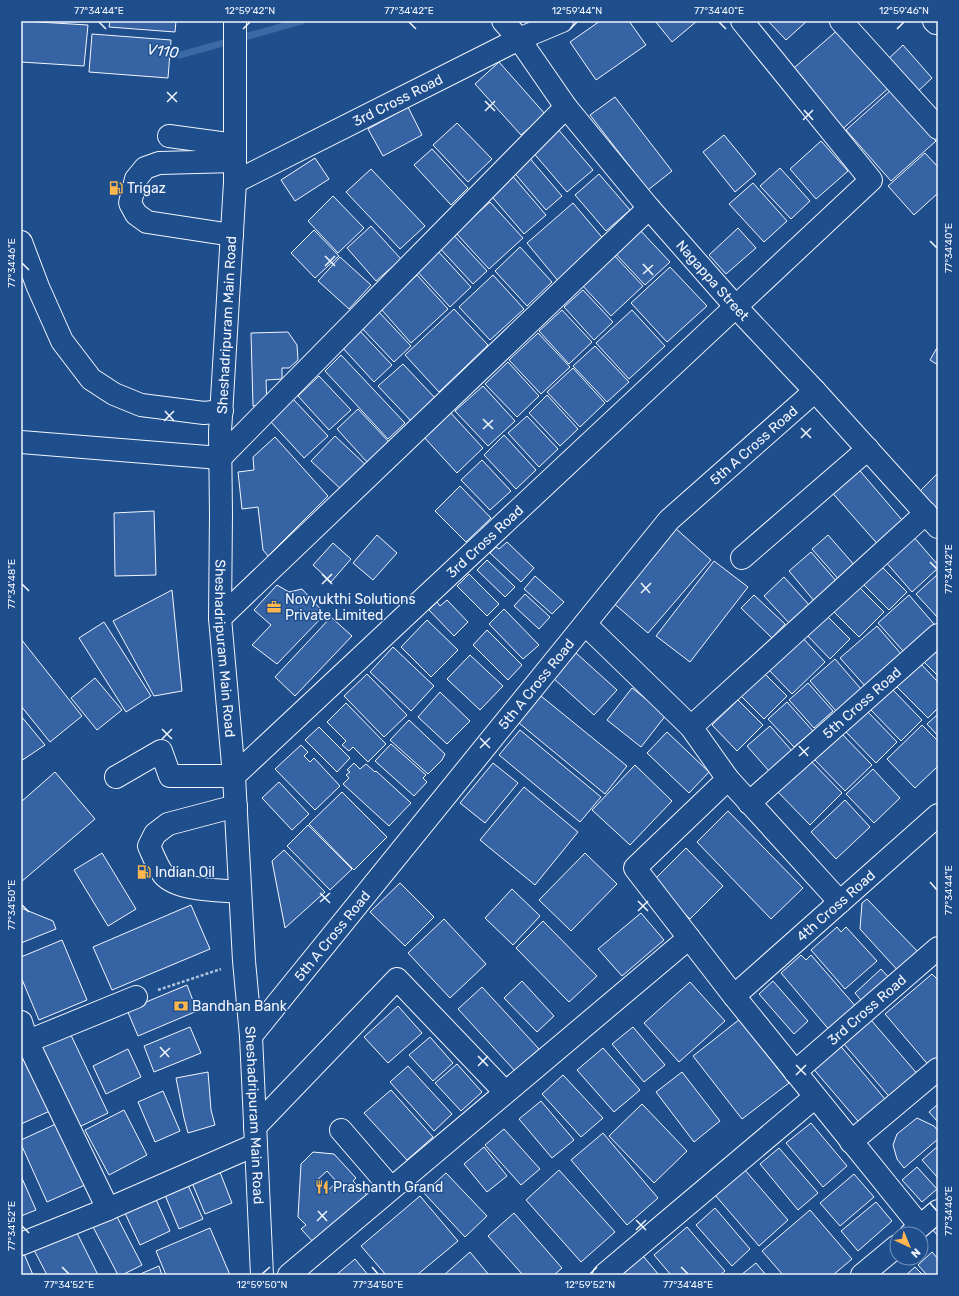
<svg xmlns="http://www.w3.org/2000/svg" width="959" height="1296" font-family="Rubik,sans-serif">
	<style>
		.lines { fill: none; stroke-linecap: round; stroke-linejoin: round }
		.stream { stroke: #3b69a3; stroke-width: 7 }
		.building { fill: #3563a3; stroke: #f2f6ff; fill-rule: evenodd }
		.minor-casing { stroke: #f2f6ff; stroke-width: 24 }
		.path { stroke: #b3c4dc; stroke-width: 2.5; stroke-dasharray: 3 2; stroke-linecap: butt }
		.minor { stroke: #1f4e8c; stroke-width: 22 }
		.ticks { fill: none; stroke: #f2f6ff; stroke-width: 1.5 }
		.labels { text-anchor: middle; dominant-baseline: central; stroke-width: 3; stroke-linejoin: round; paint-order: stroke }
		.street-label { font-size: 14px; fill: #f2f6ff; stroke: #1f4e8c }
		.poi-label { font-size: 14px; fill: #f2f6ff; stroke: #1f4e8c; text-anchor: start }
		.water-label { font-size: 15px; font-style: italic; fill: #f2f6ff; stroke: #1f4e8c }
		.neatline { fill: none; stroke: #f2f6ff; stroke-width: 1.5 }
		.ticks-label { font-size: 10px; text-anchor: middle; fill: #f2f6ff }
	</style>
	<rect width="100%" height="100%" fill="#1f4e8c"/>
	<g class="lines">
		<!-- stream -->
		<path class="stream" d="M161,52L180,55L302,21"/>
	</g>
	<!-- building -->
	<path class="building" d="M21,21L88,25L84,66L21,62Z
		M110,21H176L175,32L109,27Z
		M600,21H629L646,45L596,80L570,42Z
		M655,21H697L672,42Z
		M768,21H807L786,40Z
		M840,28L891,86L839,132L787,74Z
		M92,34L171,40L168,78L89,72Z
		M903,45L932,78L914,95L885,62Z
		M499,62L545,114L521,135L475,84Z
		M891,90L936,141L891,181L846,130Z
		M615,97L672,171L648,190L590,115Z
		M408,107L422,135L383,156L368,129Z
		M457,123L492,159L468,182L433,145Z
		M557,128L593,170L567,192L531,150Z
		M724,135L756,174L735,192L703,152Z
		M821,141L848,171L816,199L790,169Z
		M432,149L468,188L451,205L414,165Z
		M925,153L938,167V193L914,215L888,186Z
		M527,155L562,196L546,210L511,169Z
		M315,158L329,179L295,201L281,180Z
		M780,168L810,201L791,219L760,186Z
		M371,169L425,226L400,249L346,192Z
		M510,173L546,215L524,234L488,192Z
		M599,174L630,210L606,231L575,195Z
		M753,183L787,221L764,242L729,204Z
		M333,196L364,228L338,253L308,221Z
		M490,202L523,238L489,269L456,233Z
		M573,203L606,242L559,282L527,243Z
		M371,226L401,259L376,281L347,248Z
		M638,228L670,262L645,285L613,251Z
		M738,228L756,248L726,274L709,255Z
		M314,230L339,256L315,278L291,253Z
		M450,231L487,271L473,284L436,244Z
		M520,247L552,282L527,306L495,271Z
		M435,248L471,287L450,307L414,268Z
		M612,253L643,286L611,316L580,283Z
		M340,257L371,285L349,309L318,281Z
		M670,267L707,306L667,342L631,303Z
		M417,275L448,309L411,343L381,309Z
		M493,275L524,309L490,340L459,307Z
		M583,290L613,322L594,340L564,307Z
		M376,309L411,346L394,362L359,325Z
		M454,309L488,345L439,392L405,355Z
		M562,310L592,342L569,364L539,331Z
		M632,310L665,346L629,379L596,343Z
		M358,329L392,365L374,382L340,345Z
		M288,332L297,345L298,360L289,368H282V379L266,380L267,405L253,406L251,333Z
		M538,333L570,367L541,394L509,360Z
		M595,346L629,382L607,402L573,366Z
		M938,346V365L930,360Z
		M341,355L405,423L388,439L325,371Z
		M508,362L539,396L517,417L485,384Z
		M403,364L435,398L411,421L378,386Z
		M573,368L605,403L580,427L547,392Z
		M319,376L351,410L329,430L298,396Z
		M483,386L515,421L488,446L455,411Z
		M547,395L578,429L560,446L529,413Z
		M293,399L328,436L304,458L270,421Z
		M358,409L389,442L367,462L337,429Z
		M448,410L483,448L457,473L422,435Z
		M527,416L558,449L539,467L508,433Z
		M504,435L536,470L516,489L484,455Z
		M335,436L368,467L344,492L311,461Z
		M275,437L328,496L268,556L263,550L258,507L242,509L238,472L254,470L253,457Z
		M482,460L511,491L490,510L461,480Z
		M855,465L908,527L882,549L828,488Z
		M938,473V507L936,508L920,491Z
		M460,486L491,518L466,542L435,511Z
		M154,511L156,575L115,576L114,513Z
		M674,527L711,560L648,633L611,601Z
		M377,535L397,553L373,580L353,563Z
		M828,535L856,567L840,581L812,549Z
		M912,535L938,565V568L912,592L884,560Z
		M507,542L534,568L521,582L490,553L496,547L499,549Z
		M333,543L351,559L331,582L313,565Z
		M811,552L837,582L815,602L789,571Z
		M487,560L515,587L505,597L477,570Z
		M714,561L748,587L690,662L656,636Z
		M881,566L907,592L889,610L863,584Z
		M469,574L499,604L487,616L457,586Z
		M938,574V618L916,594Z
		M535,576L564,602L552,614L524,589Z
		M784,577L810,606L790,624L764,596Z
		M277,585L289,592L302,589L325,614L277,664L252,645L271,625L254,610Z
		M858,586L884,612L859,637L833,611Z
		M172,590L182,691L154,696L113,621Z
		M525,594L550,617L539,629L514,606Z
		M754,595L785,624L772,638L741,608Z
		M909,595L934,624L904,652L878,623Z
		M447,600L468,622L454,636L429,610L437,602L440,606Z
		M504,609L539,645L523,659L489,624Z
		M823,612L850,639L830,659L803,631Z
		M331,617L352,636L295,696L275,677Z
		M427,620L458,650L431,677L401,647Z
		M104,622L151,696L126,712L79,638Z
		M877,626L902,655L866,687L840,658Z
		M487,630L522,665L508,680L473,645Z
		M800,635L825,662L792,694L767,668Z
		M21,639L82,716L50,742L21,706Z
		M938,646V676L923,661Z
		M393,647L434,686L411,711L370,672Z
		M576,653L617,690L594,715L553,678Z
		M470,655L503,686L480,710L447,679Z
		M835,659L861,689L836,711L810,681Z
		M918,661L938,682V708L928,718L894,684Z
		M761,670L787,696L764,719L738,693Z
		M367,674L407,715L384,737L344,696Z
		M95,678L122,710L97,730L71,698Z
		M808,683L833,711L814,728L789,700Z
		M632,688L666,715L641,747L607,720Z
		M892,689L922,720L901,741L871,710Z
		M440,692L470,721L447,744L418,717Z
		M541,696L627,766L605,794L519,723Z
		M738,700L763,725L737,751L712,725Z
		M787,702L813,731L794,747L768,719Z
		M346,703L386,744L368,762L353,747L349,751L342,745L346,741L327,722Z
		M866,710L897,742L876,763L845,731Z
		M938,714V736L927,724Z
		M21,716L45,745L21,761Z
		M409,720L445,754L442,760L428,774L390,740Z
		M922,725L938,741V766L915,788L887,759Z
		M770,726L792,751L769,771L747,746Z
		M319,727L350,758L337,772L305,740Z
		M520,730L601,797L580,822L499,755Z
		M839,731L872,765L845,791L813,758Z
		M667,732L709,772L689,793L647,753Z
		M391,744L426,775L423,778L427,782L414,796L375,761Z
		M301,745L308,752L304,756L310,762L314,758L340,786L315,810L275,769Z
		M809,759L842,793L810,825L777,791Z
		M354,763L360,769L366,764L375,772L376,771L411,803L389,826L343,784L349,778L346,775L350,772L347,770Z
		M493,763L518,783L485,823L460,803Z
		M635,765L672,801L630,845L592,810Z
		M873,769L900,798L874,823L846,794Z
		M55,772L95,819L21,882V802Z
		M279,782L309,814L292,830L262,798Z
		M524,787L578,832L535,885L480,840Z
		M342,792L387,837L354,870L309,824Z
		M845,800L870,827L836,859L811,832Z
		M728,811L803,888L771,919L697,842Z
		M308,825L352,869L330,890L287,846Z
		M686,848L723,886L690,919L653,881Z
		M284,850L325,892L285,928L272,861Z
		M102,853L136,909L108,926L74,870Z
		M585,853L617,884L571,931L539,900Z
		M400,883L434,917L405,946L370,912Z
		M512,889L540,916L513,945L485,918Z
		M867,899L921,955L901,974L860,929L862,903Z
		M191,905L210,949L112,990L93,947Z
		M21,908L53,921L56,929L21,943Z
		M641,913L664,940L622,976L598,949Z
		M444,919L486,964L450,998L408,953Z
		M543,921L597,976L569,1002L516,948Z
		M837,927L841,932L846,927L877,961L845,989L811,950Z
		M62,940L87,1000L39,1020L21,977V957Z
		M801,955L806,960L811,955L858,1009L831,1032L781,973Z
		M881,969L892,981L865,1005L855,993Z
		M932,974L938,980V1061L931,1068L885,1014Z
		M522,981L554,1016L537,1032L504,998Z
		M773,981L808,1021L794,1034L759,994Z
		M690,982L725,1021L679,1062L644,1023Z
		M187,985L197,1011L138,1036L127,1010Z
		M482,987L539,1049L515,1071L458,1009Z
		M398,1006L422,1033L388,1063L364,1037Z
		M740,1019L789,1083L742,1119L693,1056Z
		M871,1020L920,1077L893,1101L844,1044Z
		M190,1027L201,1053L154,1072L144,1046Z
		M633,1027L665,1065L644,1082L612,1044Z
		M69,1031L108,1113L75,1129L36,1047Z
		M430,1037L453,1063L433,1081L409,1055Z
		M838,1043L890,1105L863,1127L811,1066Z
		M603,1048L640,1090L614,1112L577,1070Z
		M128,1049L141,1077L106,1094L93,1066Z
		M28,1056L52,1110L21,1124V1059Z
		M457,1064L482,1092L461,1111L435,1083Z
		M408,1066L452,1114L434,1131L390,1082Z
		M208,1072L211,1110L215,1125L188,1133L184,1118L176,1078Z
		M682,1072L720,1121L694,1142L656,1092Z
		M563,1075L603,1118L581,1137L542,1094Z
		M391,1090L433,1137L407,1160L364,1113Z
		M163,1091L180,1131L155,1142L138,1102Z
		M541,1101L574,1140L552,1158L519,1119Z
		M642,1104L687,1151L654,1183L609,1136Z
		M938,1104V1122L929,1112Z
		M124,1110L147,1155L109,1175L85,1130Z
		M917,1118L934,1126L938,1131V1139L904,1168L897,1159L893,1145L897,1134Z
		M58,1123L85,1185L47,1202L21,1144V1140Z
		M811,1123L847,1166L823,1187L786,1143Z
		M504,1129L540,1169L521,1185L485,1145Z
		M603,1133L658,1198L627,1225L571,1160Z
		M938,1146V1178L922,1160Z
		M484,1147L507,1176L487,1192L464,1164Z
		M779,1148L818,1193L798,1210L760,1164Z
		M313,1152L334,1154L356,1178L353,1181L367,1195L315,1244L301,1229L306,1225L298,1217L301,1164ZM327,1171L337,1182L326,1192L316,1181Z
		M218,1167L232,1203L205,1214L190,1178Z
		M917,1167L937,1189L922,1202L902,1180Z
		M744,1169L788,1220L759,1246L715,1195Z
		M559,1170L615,1232L581,1262L526,1200Z
		M446,1173L487,1216L465,1237L424,1193Z
		M854,1174L874,1197L840,1226L820,1203Z
		M21,1176L36,1210L21,1216Z
		M188,1185L203,1219L179,1229L165,1195Z
		M420,1196L458,1241L417,1275H386L361,1246Z
		M155,1197L170,1231L140,1245L124,1211Z
		M876,1202L892,1221L858,1251L841,1231Z
		M715,1208L750,1249L732,1266L696,1225Z
		M810,1210L852,1259L833,1275H783L762,1251Z
		M114,1211L142,1265L122,1275H118L91,1223Z
		M514,1213L562,1268L554,1275H523L488,1236Z
		M938,1224V1236L932,1229Z
		M687,1227L725,1271L720,1275H671L654,1255Z
		M210,1228L230,1275H166L156,1251Z
		M75,1229L98,1275H47L34,1250Z
		M21,1249H22L33,1275H21Z
		M470,1252L489,1275H444Z
		M932,1252L938,1259V1275H927L918,1265Z
		M643,1256L659,1275H621Z
		M355,1259L368,1275H336Z
		M756,1263L766,1275H741Z
		M159,1266L162,1275H138Z
		M915,1267L923,1275H906Z"/>
	<g class="lines">
		<defs>
			<g id="minor">
				<path id="s1" d="M235,21V182L220,432L221,514L220,618L234,776L244,961L251,1036L262,1275"/>
				<path id="s2" d="M503,21L519,39L566,107L649,208L736,307L815,391L938,527"/>
				<path d="M841,21L938,128"/>
				<path d="M934,21L936,23"/>
				<path d="M169,136L235,145"/>
				<path id="s3" d="M235,182L519,39L562,21"/>
				<path d="M232,235L147,222L136,214L130,203L136,179L145,168L159,163L235,161"/>
				<path d="M21,242L38,287L62,341L91,379L114,394L141,405L204,413L222,411"/>
				<path d="M21,442L220,458L566,107"/>
				<path d="M742,558L868,449"/>
				<path d="M220,618L649,208"/>
				<path d="M585,624L691,727L728,779L840,902"/>
				<path d="M691,727L926,513"/>
				<path id="s4" d="M116,777L161,751L170,776H234L871,180L742,21"/>
				<path d="M728,779L635,868L734,996L920,1226"/>
				<path id="s5" d="M749,803L938,635"/>
				<path d="M236,806L168,824L155,834L149,846C153,855 157,866 163,874C177,891 219,890 240,892"/>
				<path id="s6" d="M734,996L938,815"/>
				<path d="M21,1022L27,1041L108,1209"/>
				<path id="s7" d="M251,1036L669,520L815,391"/>
				<path d="M21,1044L136,997"/>
				<path id="s8" d="M795,1072L938,948"/>
				<path d="M255,1127L397,979L505,1092"/>
				<path d="M341,1130L391,1188"/>
				<path d="M851,1142L938,1069"/>
				<path d="M911,1234L938,1211"/>
				<path d="M21,1244L108,1209L255,1145"/>
				<path d="M289,1275L689,938"/>
				<path d="M604,1275L815,1097"/>
				<path d="M862,1275L897,1246"/>
			</g>
		</defs>
		<!-- minor casing -->
		<use href="#minor" class="minor-casing"/>
		<!-- path -->
		<path class="path" d="M158,990L221,969"/>
		<!-- minor -->
		<use href="#minor" class="minor"/>
	</g>
	<!-- ticks -->
	<path class="ticks" d="M99,22L106,29M409,22L416,29M719,22L726,29M243,29L250,22M570,29L577,22M897,29L904,22M167,92L177,102M485,101L495,111M167,102L177,92M804,110L813,120M485,111L495,101M803,120L813,110M930,241L937,248M325,256L335,266M22,263L29,270M643,264L653,275M325,266L335,256M643,274L653,265M165,411L174,421M483,419L493,429M164,421L174,411M801,428L811,438M483,429L493,420M801,438L811,428M930,562L937,569M322,574L332,584M641,583L650,593M22,584L29,591M322,584L332,574M641,593L651,583M162,729L172,739M480,738L490,748M162,739L172,729M799,746L808,756M480,748L490,738M799,756L809,747M930,882L937,890M320,893L330,903M638,901L648,911M320,902L330,893M22,905L29,912M638,911L648,901M160,1047L169,1057M478,1056L488,1066M160,1057L170,1048M796,1065L806,1075M478,1066L488,1056M796,1075L806,1065M930,1203L937,1211M318,1211L327,1221M636,1220L646,1230M317,1221L327,1211M22,1226L29,1233M636,1230L646,1220M62,1267L69,1274M372,1267L378,1274M681,1267L688,1274M262,1274L270,1267M590,1274L597,1267"/>
	<!-- icons -->
	<defs>
		<symbol id="fuel-bare" viewBox="-9 -9 18 18"><path d="M-5.5-6h7V0h2V4h1.3V-2.5L3-4.5l.8-.8L6-3V5H2.5V1h-1V6h-7ZM-4.2-4.7v3.2H.2V-4.7Z" fill="#ffb74d" stroke="#1f4e8c" stroke-width="2.5" paint-order="stroke"/></symbol>
		<symbol id="office-bare" viewBox="-9 -9 18 18"><path d="M-6-3h4V-5.5h4V-3h4V5H-6ZM-1-4.5V-3h2v-1.5ZM-6 0V1H6V0Z" fill="#ffb74d" stroke="#1f4e8c" stroke-width="2.5" paint-order="stroke"/></symbol>
		<symbol id="bank-bare" viewBox="-9 -9 18 18"><path d="M-6-4H6V4H-6ZM0-2.3a2.3 2.3 0 1 0 0 4.6a2.3 2.3 0 1 0 0-4.6Z" fill="#ffb74d" stroke="#1f4e8c" stroke-width="2.5" paint-order="stroke"/></symbol>
		<symbol id="restaurant-bare" viewBox="-9 -9 18 18"><path d="M-5-6h1v4h1v-4h1v4h1v-4h1v5L-1.5 .5V6h-2V.5L-5-1ZM5-6V6H3V1.5H1.5Q1.5-4 5-6Z" fill="#ffb74d" stroke="#1f4e8c" stroke-width="2.5" paint-order="stroke"/></symbol>
	</defs>
	<g fill-rule="evenodd">
		<use href="#fuel-bare" x="106" y="178" width="20" height="20"/>
		<use href="#office-bare" x="264" y="597" width="20" height="20"/>
		<use href="#fuel-bare" x="134" y="862" width="20" height="20"/>
		<use href="#bank-bare" x="171" y="996" width="20" height="20"/>
		<use href="#restaurant-bare" x="312" y="1177" width="20" height="20"/>
	</g>
	<g class="labels">
		<!-- street labels -->
		<g class="street-label">
			<text stroke="none"><textPath href="#s3" startOffset="182">3rd Cross Road</textPath></text>
			<text stroke="none"><textPath href="#s2" startOffset="334">Nagappa Street</textPath></text>
			<text transform="translate(227 325) rotate(-87)">Sheshadripuram Main Road</text>
			<text stroke="none"><textPath href="#s7" startOffset="777">5th A Cross Road</textPath></text>
			<text stroke="none"><textPath href="#s4" startOffset="486">3rd Cross Road</textPath></text>
			<text stroke="none"><textPath href="#s1" startOffset="628">Sheshadripuram Main Road</textPath></text>
			<text stroke="none"><textPath href="#s7" startOffset="453">5th A Cross Road</textPath></text>
			<text stroke="none"><textPath href="#s5" startOffset="151">5th Cross Road</textPath></text>
			<text stroke="none"><textPath href="#s6" startOffset="136">4th Cross Road</textPath></text>
			<text stroke="none"><textPath href="#s7" startOffset="129">5th A Cross Road</textPath></text>
			<text stroke="none"><textPath href="#s8" startOffset="95">3rd Cross Road</textPath></text>
			<text stroke="none"><textPath href="#s1" startOffset="1096">Sheshadripuram Main Road</textPath></text>
		</g>
		<!-- poi labels -->
		<g class="poi-label">
			<text x="127" y="188">Trigaz</text>
			<text x="285" y="599">Novyukthi Solutions<tspan x="285" dy="16">Private Limited</tspan></text>
			<text x="155" y="872">Indian Oil</text>
			<text x="192" y="1006">Bandhan Bank</text>
			<text x="333" y="1187">Prashanth Grand</text>
		</g>
		<!-- water labels -->
		<g class="water-label">
			<text transform="translate(163 51) rotate(7)">V110</text>
		</g>
	</g>
	<!-- border -->
	<rect width="959" height="1296" fill="none" stroke="#1f4e8c" stroke-width="44"/>
	<!-- north arrow -->
	<g transform="translate(909 1246) rotate(136)"><circle r="19" fill="#1f4e8c" stroke="#7391ba"/>
	<path d="M0-3L7 15L0 10L-7 15Z" fill="#ffb74d"/>
	<text y="-6" font-size="11" font-weight="bold" text-anchor="middle" fill="#f2f6ff">N</text>
	</g>
	<rect x="22" y="22" width="915" height="1252" class="neatline"/>
	<g class="ticks-label">
		<text x="99" y="14">77°34'44"E</text>
		<text x="250" y="14">12°59'42"N</text>
		<text x="409" y="14">77°34'42"E</text>
		<text x="577" y="14">12°59'44"N</text>
		<text x="719" y="14">77°34'40"E</text>
		<text x="904" y="14">12°59'46"N</text>
		<text transform="translate(948 248) rotate(-90)" y="4">77°34'40"E</text>
		<text transform="translate(11 263) rotate(-90)" y="4">77°34'46"E</text>
		<text transform="translate(948 569) rotate(-90)" y="4">77°34'42"E</text>
		<text transform="translate(11 584) rotate(-90)" y="4">77°34'48"E</text>
		<text transform="translate(948 890) rotate(-90)" y="4">77°34'44"E</text>
		<text transform="translate(11 905) rotate(-90)" y="4">77°34'50"E</text>
		<text transform="translate(948 1211) rotate(-90)" y="4">77°34'46"E</text>
		<text transform="translate(11 1226) rotate(-90)" y="4">77°34'52"E</text>
		<text x="69" y="1288">77°34'52"E</text>
		<text x="262" y="1288">12°59'50"N</text>
		<text x="378" y="1288">77°34'50"E</text>
		<text x="590" y="1288">12°59'52"N</text>
		<text x="688" y="1288">77°34'48"E</text>
	</g>
</svg>
